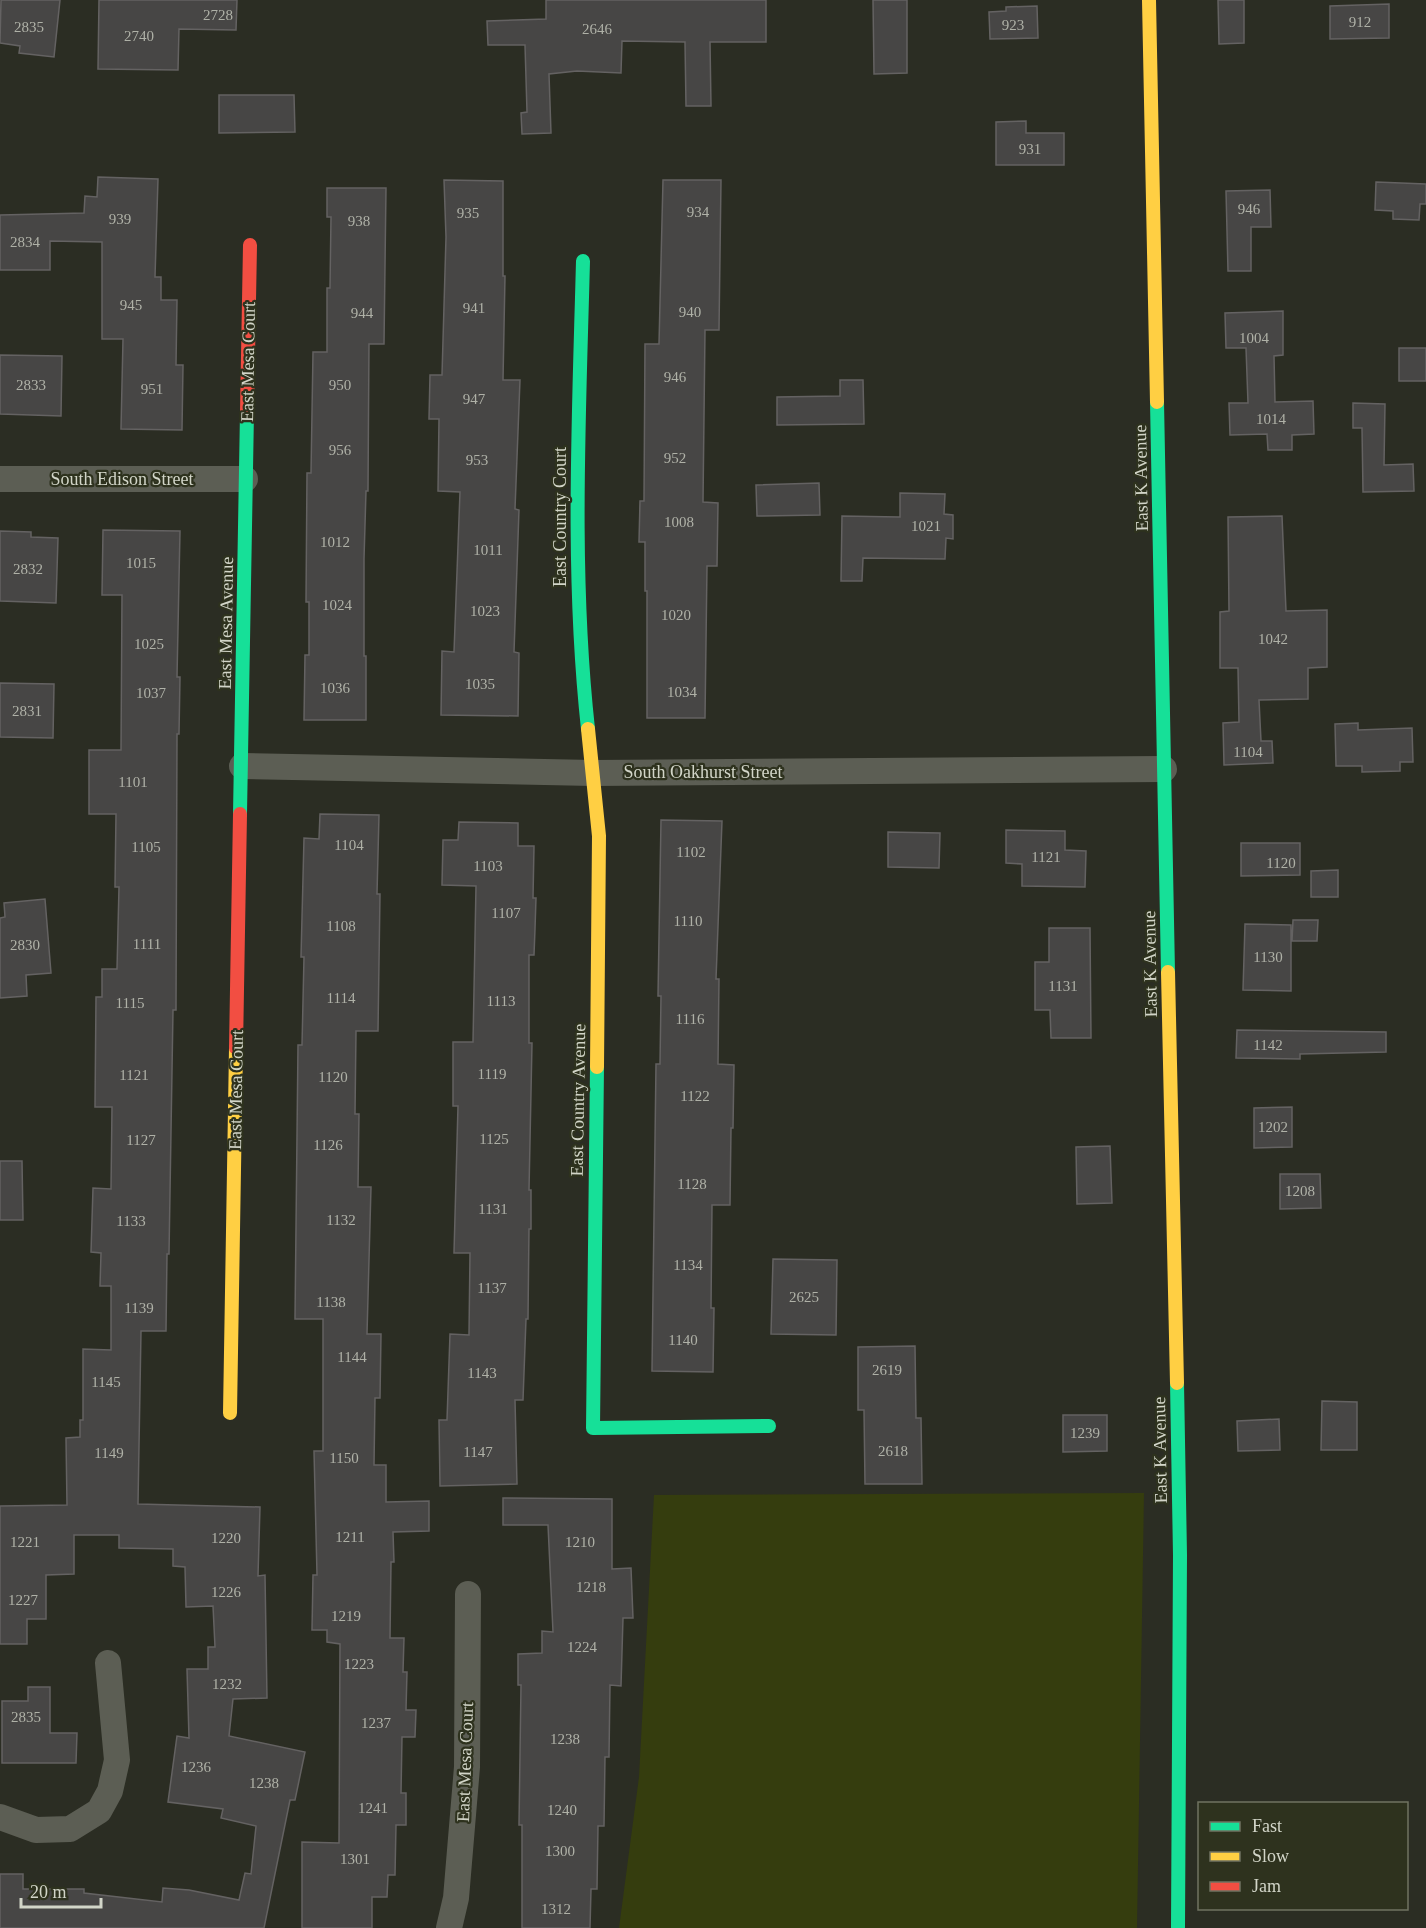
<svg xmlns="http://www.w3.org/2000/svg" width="1426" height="1928" font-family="Georgia,serif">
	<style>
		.green { fill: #353d0e }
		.building { fill: #474645; stroke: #646262; stroke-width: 1.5 }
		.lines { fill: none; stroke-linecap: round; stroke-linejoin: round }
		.street { stroke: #5c5e54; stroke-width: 26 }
		.fast { stroke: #16e098; stroke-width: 14 }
		.slow { stroke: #ffcf43; stroke-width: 14 }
		.jam { stroke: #f24e42; stroke-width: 14 }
		.labels { text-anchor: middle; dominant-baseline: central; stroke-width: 4.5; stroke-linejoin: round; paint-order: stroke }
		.number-label { font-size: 15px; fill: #afb1a7 }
		.street-label { font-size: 18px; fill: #d2d5c8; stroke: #2e321e }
	</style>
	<rect width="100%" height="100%" fill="#2b2d23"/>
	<!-- green -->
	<path class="green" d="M1144,1493L1137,1928H619L639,1777L654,1495Z"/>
	<!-- building -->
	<path class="building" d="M1,0H60L54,57L19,53L20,46L0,43Z
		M99,0H237L236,30L179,29L178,70L98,69Z
		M546,0H766V42H710L711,106H686L685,42L622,41L621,73L577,71L549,74L551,133L522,134L521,113L527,112L525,45H488L487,21L546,19Z
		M873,0H907V73L874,74Z
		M1218,0H1244V43L1219,44Z
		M1389,4V38L1330,39V6Z
		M1037,6L1038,38L990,39L989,12L1006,11V7Z
		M219,95H294L295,132L219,133Z
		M1026,121V133H1064V165H996V122Z
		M98,177L158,179L155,277H161V300H177L176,365H183L182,430L121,429L123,339H102V242L50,241V270H0V215L84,213L85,196L97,197Z
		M444,180L503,181V276H505L503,380H520L515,509L519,510L514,652L519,653L518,716L441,715L442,651L454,652L460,492L438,491L439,419H429L430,375H442L446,237Z
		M663,180H721L719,330H705L703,502L718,503L717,566H707L705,718H647V591H645V542H639L640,501H644L645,344H659Z
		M1376,182L1426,184V204H1420L1419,220L1393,219V211L1375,210Z
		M327,188H386L384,344H369L368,491H366L364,559V656H366V720H304L305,655H309V602H306L307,473H311L313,352H327V288H330L331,217H327Z
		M1270,190L1271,227H1251V271H1228L1226,191Z
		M1283,311V355L1274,356L1275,402L1313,401L1314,434L1292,435V450H1268L1267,434L1230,435L1229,403H1248L1246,348H1226L1225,313Z
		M1399,348H1426V381H1399Z
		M0,355L62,356L61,416L0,414Z
		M840,380H863L864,424L777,425V397L840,396Z
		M1353,403L1385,404L1384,465L1413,464L1414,491L1363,492L1362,428H1353Z
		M819,483L820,515L757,516L756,485Z
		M900,493L945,494L944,514L953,515V539L946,538L945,559L863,558L862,581H841L842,516L900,517Z
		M1282,516L1286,611L1327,610V667L1308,668V699L1259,700L1261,741H1272L1273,763L1224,765L1223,723L1239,722L1238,668H1220V612L1229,611L1228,517Z
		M103,530L180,531L177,677H180L179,734H177L176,1010H173L169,1254H167L166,1331H141L138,1504L260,1507L258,1576L265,1575L267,1698L233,1699L229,1736L305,1752L295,1800H290L264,1928H0V1874H23V1889H84V1893L162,1902L163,1888L189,1890L239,1900L245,1873L251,1874L256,1826L221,1818L223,1809L168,1802L177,1736L189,1738L187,1669H208V1647H215L213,1606L186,1607L185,1567L173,1566V1549L119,1548V1535H74V1574L46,1575V1619H27V1644H0V1506L67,1505L66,1438L80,1437V1420H83V1349L111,1350V1286H100L101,1253L91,1252L93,1188L111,1189L112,1107H95L96,997H102V969H117L119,887H115L116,814H89V750H121L122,595H102Z
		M0,531L31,532V537L58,538L56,603L0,601Z
		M0,683L54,684L53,738L0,737Z
		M1358,723V730L1412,728L1413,762H1400V771L1362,772V766H1336L1335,724Z
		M320,814L379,815L377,894H380L378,1031H356L355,1114H359L358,1187H371L367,1334H381L380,1398H375L374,1465H386V1502L429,1501V1531L393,1532L394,1562H391L390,1638H404L403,1672H407L406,1710H416L415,1737H402L401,1793H406V1825H396L395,1875H388L387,1897H372V1928H302V1842L339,1843L340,1644L327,1642V1630H312L313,1575H317L314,1451H323V1319H295L298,1045H302L304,957H301L304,838L319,839Z
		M661,820L722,821L716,979H719L718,1064L734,1065L733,1128H731L730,1205H712L711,1308H714L713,1372L652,1371L656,1064H660L661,996H658Z
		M459,822L518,823V846H534L533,898H536L535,929L534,955H529V1043H532L529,1190H531V1229H529L528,1319H526L523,1400H515L517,1484L440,1486L439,1420H447L450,1334L469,1335L470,1253H454L458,1106H453V1042H473L476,886L442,885L443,840H458Z
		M1006,830L1065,831V850L1086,851L1085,887L1022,886V864L1006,863Z
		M888,832L940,833L939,868L888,867Z
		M1241,843H1300V875L1241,876Z
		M1338,870V897H1311V871Z
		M45,899L51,973L26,975L27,996L0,998V918L5,917L4,903Z
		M1293,920H1318L1317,941H1292Z
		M1245,924L1291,925V991L1243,990Z
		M1049,928H1090L1091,1038H1051L1050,1010H1035V962H1049Z
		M1237,1030L1386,1032V1052L1300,1054V1059L1236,1058Z
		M1292,1107V1147L1254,1148V1108Z
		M1110,1146L1112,1203L1077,1204L1076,1147Z
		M0,1161H22L23,1220H0Z
		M1280,1174H1320L1321,1208L1280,1209Z
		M773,1259L837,1260L836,1335L771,1334Z
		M915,1346L916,1418H921L922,1484H865L864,1410H858V1347Z
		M1322,1401L1357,1402V1450H1321Z
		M1063,1415H1107V1451L1063,1452Z
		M1279,1419L1280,1450L1238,1451L1237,1421Z
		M503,1498L612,1499V1569L631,1568L633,1618H623L621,1686L610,1685L609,1757H605L604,1826H598L597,1889H591L590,1928H522V1825H519L521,1685H518V1654L542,1653V1631L553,1632L548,1525H503Z
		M28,1687H50V1733H77L76,1763H2V1701H28Z"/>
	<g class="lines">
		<!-- street -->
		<path class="street" d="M0,479H245
			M242,766L593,773L1164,769
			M0,1817L36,1830L70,1829L99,1811L110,1791L117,1760L108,1663
			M449,1928L456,1898L467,1767L468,1594"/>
		<!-- fast -->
		<path class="fast" d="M583,261C579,417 571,573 588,729
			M1157,402L1168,972
			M240,814L247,412
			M597,1067L593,1428L769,1426
			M1177,1383L1180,1555L1178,1928"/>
		<!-- slow -->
		<path class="slow" d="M1149,0L1157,402
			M588,729L599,836L597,1067
			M1168,972L1177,1383
			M230,1413L236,1048"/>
		<!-- jam -->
		<path class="jam" d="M247,412L250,245
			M236,1048L240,814"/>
	</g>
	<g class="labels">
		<!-- number labels -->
		<g class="number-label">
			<text x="218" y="15">2728</text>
			<text x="1360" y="22">912</text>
			<text x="1013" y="25">923</text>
			<text x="29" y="27">2835</text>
			<text x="597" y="29">2646</text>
			<text x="139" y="36">2740</text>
			<text x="1030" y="149">931</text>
			<text x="1249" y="209">946</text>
			<text x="698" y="212">934</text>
			<text x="468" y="213">935</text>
			<text x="120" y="219">939</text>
			<text x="359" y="221">938</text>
			<text x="25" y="242">2834</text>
			<text x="131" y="305">945</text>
			<text x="474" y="308">941</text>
			<text x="690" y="312">940</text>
			<text x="362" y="313">944</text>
			<text x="1254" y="338">1004</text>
			<text x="675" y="377">946</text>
			<text x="31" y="385">2833</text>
			<text x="340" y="385">950</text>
			<text x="152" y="389">951</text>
			<text x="474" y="399">947</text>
			<text x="1271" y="419">1014</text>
			<text x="340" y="450">956</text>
			<text x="675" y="458">952</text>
			<text x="477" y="460">953</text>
			<text x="679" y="522">1008</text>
			<text x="926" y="526">1021</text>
			<text x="335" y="542">1012</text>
			<text x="488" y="550">1011</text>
			<text x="141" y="563">1015</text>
			<text x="28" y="569">2832</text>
			<text x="337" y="605">1024</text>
			<text x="485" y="611">1023</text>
			<text x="676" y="615">1020</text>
			<text x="1273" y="639">1042</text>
			<text x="149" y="644">1025</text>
			<text x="480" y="684">1035</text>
			<text x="335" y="688">1036</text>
			<text x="682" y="692">1034</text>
			<text x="151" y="693">1037</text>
			<text x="27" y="711">2831</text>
			<text x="1248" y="752">1104</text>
			<text x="133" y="782">1101</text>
			<text x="349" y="845">1104</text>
			<text x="146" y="847">1105</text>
			<text x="691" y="852">1102</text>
			<text x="1046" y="857">1121</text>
			<text x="1281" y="863">1120</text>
			<text x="488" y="866">1103</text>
			<text x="506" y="913">1107</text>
			<text x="688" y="921">1110</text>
			<text x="341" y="926">1108</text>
			<text x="147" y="944">1111</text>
			<text x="25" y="945">2830</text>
			<text x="1268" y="957">1130</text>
			<text x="1063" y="986">1131</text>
			<text x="341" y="998">1114</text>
			<text x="501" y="1001">1113</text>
			<text x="130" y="1003">1115</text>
			<text x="690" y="1019">1116</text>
			<text x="1268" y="1045">1142</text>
			<text x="492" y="1074">1119</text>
			<text x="134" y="1075">1121</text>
			<text x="333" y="1077">1120</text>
			<text x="695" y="1096">1122</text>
			<text x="1273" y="1127">1202</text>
			<text x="494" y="1139">1125</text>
			<text x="141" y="1140">1127</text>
			<text x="328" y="1145">1126</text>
			<text x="692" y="1184">1128</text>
			<text x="1300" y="1191">1208</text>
			<text x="493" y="1209">1131</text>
			<text x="341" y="1220">1132</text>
			<text x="131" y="1221">1133</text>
			<text x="688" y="1265">1134</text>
			<text x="492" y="1288">1137</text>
			<text x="804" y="1297">2625</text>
			<text x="331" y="1302">1138</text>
			<text x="139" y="1308">1139</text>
			<text x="683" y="1340">1140</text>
			<text x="352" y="1357">1144</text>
			<text x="887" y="1370">2619</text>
			<text x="482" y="1373">1143</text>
			<text x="106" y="1382">1145</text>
			<text x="1085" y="1433">1239</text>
			<text x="893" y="1451">2618</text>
			<text x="478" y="1452">1147</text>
			<text x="109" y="1453">1149</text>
			<text x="344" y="1458">1150</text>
			<text x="350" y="1537">1211</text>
			<text x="226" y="1538">1220</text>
			<text x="25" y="1542">1221</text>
			<text x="580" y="1542">1210</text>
			<text x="591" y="1587">1218</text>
			<text x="226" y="1592">1226</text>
			<text x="23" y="1600">1227</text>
			<text x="346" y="1616">1219</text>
			<text x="582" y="1647">1224</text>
			<text x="359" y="1664">1223</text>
			<text x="227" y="1684">1232</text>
			<text x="26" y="1717">2835</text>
			<text x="376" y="1723">1237</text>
			<text x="565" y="1739">1238</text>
			<text x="196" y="1767">1236</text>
			<text x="264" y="1783">1238</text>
			<text x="373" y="1808">1241</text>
			<text x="562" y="1810">1240</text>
			<text x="560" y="1851">1300</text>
			<text x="355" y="1859">1301</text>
			<text x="556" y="1909">1312</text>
		</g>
		<!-- street labels -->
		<g class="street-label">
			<text transform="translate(248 362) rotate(-89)">East Mesa Court</text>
			<text transform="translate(1141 478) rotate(-91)">East K Avenue</text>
			<text x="122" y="479">South Edison Street</text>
			<text transform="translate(560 517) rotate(-90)">East Country Court</text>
			<text transform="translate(226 623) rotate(-89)">East Mesa Avenue</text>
			<text x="703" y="772">South Oakhurst Street</text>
			<text transform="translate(1150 964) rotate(-91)">East K Avenue</text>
			<text transform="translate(236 1090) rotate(-89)">East Mesa Court</text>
			<text transform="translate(578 1100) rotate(-89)">East Country Avenue</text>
			<text transform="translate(1160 1450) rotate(-91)">East K Avenue</text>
			<text transform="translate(465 1762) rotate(-88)">East Mesa Court</text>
		</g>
	</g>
	<!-- legend -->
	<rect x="1198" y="1802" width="210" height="108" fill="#2e321e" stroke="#707362" stroke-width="1.5"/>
	<rect x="1210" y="1822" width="30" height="9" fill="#16e098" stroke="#707362" stroke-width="1.5"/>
	<text x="1252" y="1832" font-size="18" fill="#d2d5c8">Fast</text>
	<rect x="1210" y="1852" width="30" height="9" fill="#ffcf43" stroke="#707362" stroke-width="1.5"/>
	<text x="1252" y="1862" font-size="18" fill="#d2d5c8">Slow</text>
	<rect x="1210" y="1882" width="30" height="9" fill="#f24e42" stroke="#707362" stroke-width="1.5"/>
	<text x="1252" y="1892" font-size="18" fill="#d2d5c8">Jam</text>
	<!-- scale -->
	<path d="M21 1898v9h80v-9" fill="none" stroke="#d2d5c8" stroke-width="3"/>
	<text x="30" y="1898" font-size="18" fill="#d2d5c8" stroke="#2e321e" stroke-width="4.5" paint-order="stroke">20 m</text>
</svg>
